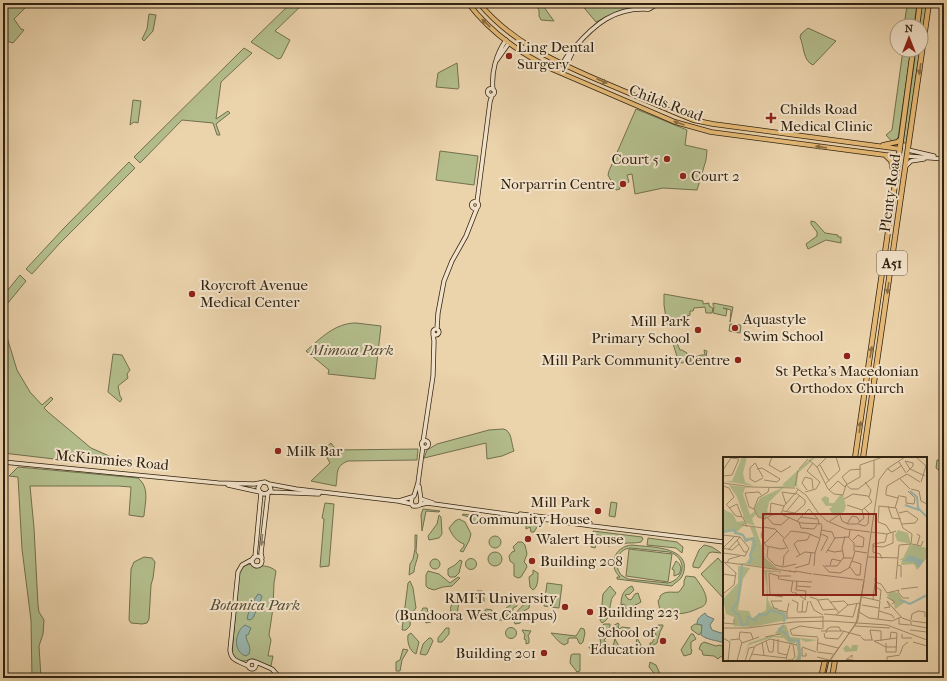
<svg xmlns="http://www.w3.org/2000/svg" width="947" height="681" font-family="'IM FELL French Canon',serif">
	<style>
		.green { fill: #b3bd8c; stroke: #72704e; fill-rule: evenodd }
		.water { fill: #98b7ae; stroke: #6e7c6f }
		.lines { fill: none; stroke-linecap: round; stroke-linejoin: round }
		.secondary-casing { stroke: #302311; stroke-width: 5 }
		.primary-casing { stroke: #302311; stroke-width: 5.5 }
		.highway-casing { stroke: #302311; stroke-width: 6 }
		.secondary { stroke: #f2e2c9; stroke-width: 3.5 }
		.primary { stroke: #e6ba76; stroke-width: 4 }
		.highway { stroke: #e6ba76; stroke-width: 4.5 }
		.tram { stroke: #302311; stroke-width: 1 }
		.oneway { fill: #8b6e44 }
		.oneway2 { fill: #91826d }
		.poi-dot { fill: #8f2418; stroke: #f2e2c9; stroke-width: 1.5 }
		.labels { text-anchor: middle; dominant-baseline: central; stroke-width: 4; stroke-linejoin: round; paint-order: stroke }
		.shield { fill: #f2e2c9; stroke: #6a5c48; stroke-width: 1 }
		.shield-label { font-size: 14px; font-weight: bold; fill: #302311 }
		.poi-label { font-size: 15px; fill: #302311; stroke: #f2e2c9; text-anchor: start }
		.street-label { font-size: 15px; fill: #302311; stroke: #f2e2c9 }
		.park-label { font-size: 15px; font-style: italic; fill: #514a30; stroke: #f2e2c9 }
		.inset-river { fill: none; stroke: #98b7ae; stroke-width: 2 }
		.inset-road { fill: none; stroke: #a08d6e; stroke-width: 1 }
		.view { fill: #8f2418; fill-opacity: 0.15; stroke: #8f2418; stroke-width: 2 }
		.inset-edge { fill: none; stroke: #302311; stroke-width: 2 }
	</style>
	<rect width="100%" height="100%" fill="#ebd3ac"/>
	<filter id="stains"><feTurbulence type="fractalNoise" baseFrequency=".005" numOctaves="4"/><feColorMatrix values="0 0 0 0 .2 0 0 0 0 .09 0 0 0 0 .02 0 0 0 .5 -.17"/></filter>
	<radialGradient id="worn" r=".72"><stop offset=".6" stop-color="#630" stop-opacity="0"/><stop offset="1" stop-color="#630" stop-opacity=".3"/></radialGradient>
	<!-- green -->
	<path class="green" d="M3,3H30L14,19L21,29L24,30L13,43L3,40V28L6,24L3,23Z
		M291,3H304L275,31L290,40L281,58L278,59L251,42Z
		M534,3H541L554,21L541,20L539,16V10Z
		M580,3H654L647,4L642,7H632L619,11L596,22Z
		M908,3H917L914,26H904L906,12Z
		M922,3H927L921,43V26H919Z
		M149,14L156,15L153,31L144,41L142,39L147,29Z
		M808,28L836,41L813,65C803,61 804,46 800,37L801,34Z
		M244,48L252,53L221,82L216,119L228,111L230,113L216,124L220,135H217L213,123L182,120L140,163L134,157Z
		M903,50H911L897,145H895L886,135L892,130Z
		M916,50H920L906,143H903Z
		M457,63L459,87L458,89L436,87L438,73Z
		M133,100L141,101L138,123L134,122L130,125Z
		M636,109L687,130L685,145L707,150L706,160L697,190L663,188L635,194L632,174L627,175L629,182L619,186L620,189L616,190L608,175L609,171Z
		M440,151L478,156L474,185L436,180Z
		M129,162L135,168L60,243L32,274L26,269L64,228Z
		M811,221L815,222L825,233L838,235V237H841V243L826,240L808,249L806,244L817,236V232L811,224Z
		M20,275L26,281L3,309V296Z
		M664,294L703,301V304L709,303V306L713,308L712,313H706L705,307L694,308L693,311H690V315L682,318V319L667,325L664,305Z
		M713,303L733,307L730,322L731,310L723,308L727,309L726,316L713,313L714,307L713,305Z
		M356,323L381,326L375,379L328,374L329,370L306,351C321,338 335,323 356,323Z
		M3,324L17,370L30,392L42,405L51,397L53,399L44,408L48,412L91,448L123,462L97,464L3,453Z
		M730,324L741,325L740,333L729,331Z
		M671,337L675,339L680,350H682L687,353V356H688V359L690,362L679,363Z
		M704,350L707,351L705,363L691,362L690,358C696,358 700,354 705,355Z
		M113,354L122,355L130,370L127,374L128,378L118,386L120,396L122,399L120,402L108,392Z
		M503,429C512,430 511,443 514,451L502,456L487,459L486,443L424,458L427,450L437,444L489,430Z
		M331,443L336,450L418,449L417,460L348,461C335,466 338,473 336,486L311,481L330,463L323,450Z
		M937,460H944V473L942,471L941,472L936,468Z
		M18,467L138,478C150,488 145,502 144,516L143,517L129,515L131,487L118,486H30L34,528L38,605L39,612L44,620L43,634L39,646L41,678H32L31,620L22,549L18,477L9,476Z
		M611,502L617,503L615,517L609,516Z
		M325,503L334,504L329,566L320,567L324,519L322,518Z
		M423,509L440,511L439,512L426,511L422,531L421,515Z
		M463,514L516,521L517,522L515,523L480,519L474,524L473,518L462,515Z
		M439,515L441,517L442,534L439,538L429,540L428,536L437,524Z
		M459,519L465,522L471,534L469,541L463,552L460,551L464,546V544C456,541 452,535 449,528L455,521Z
		M528,522L539,524L534,532H531L530,527L526,529V526Z
		M593,531L642,537L643,539L641,542C636,543 633,543 628,543C625,543 622,545 619,545L617,537L615,536C612,540 614,546 608,546L606,543L598,541L595,548L591,547L593,539L601,536L594,534Z
		M415,535H417L416,552L418,555C417,561 414,566 414,572L409,575L410,564L413,559L415,549Z
		M489 542a6 6 0 1 1 12 0a6 6 0 1 1-12 0Z
		M648,538L677,542L683,547L682,553L676,548L647,545Z
		M518,542H522L525,545L527,554L524,562L526,564L527,567L521,577L518,578L514,576V564L510,561L509,556L512,552L515,551L513,547Z
		M632,545C647,547 679,546 684,563C685,568 684,574 681,578C678,582 674,583 672,586L617,579V577H620C607,565 615,546 632,545ZM631,548L669,552C687,557 686,579 668,583L628,579L621,575L618,570C617,559 618,549 631,548Z
		M704,545L712,547L721,553L712,552L709,553L699,568L693,567V564L699,550Z
		M629,549L672,554L668,582L626,576Z
		M488 559a7 7 0 1 1 14 0a7 7 0 1 1-14 0Z
		M144,557L152,558L155,562L153,578L151,585L149,619L147,623L142,624L131,623L129,620L131,569L134,562Z
		M718,558L724,565V599L701,574Z
		M465.5 564a5.5 5.5 0 1 1 11 0a5.5 5.5 0 1 1-11 0Z
		M430 564a5 5 0 1 1 10 0a5 5 0 1 1-10 0Z
		M460,560L462,561L459,573L455,577H450L448,575V569L455,565Z
		M676,561C681,564 682,569 679,574L674,576V570L672,569Z
		M251,564C260,567 268,564 276,571L274,583L273,608L269,635L271,640L268,656H273L271,666L258,663L252,659C242,662 238,663 232,653L239,573C242,567 244,565 251,564Z
		M533,570L538,573C538,579 538,587 533,590L530,587L529,577L533,574Z
		M428,571L439,574L450,583L458,577L460,578L452,586L443,587L434,590L428,588L426,586V575Z
		M686,576L695,577C699,583 708,594 706,602C705,606 702,607 699,608C685,615 677,614 662,613L660,610L658,601L660,598V596C666,590 672,593 679,592L684,585V581Z
		M410,581L413,588L416,608L411,614L410,626L406,630H402L408,583Z
		M547,583L562,585L559,608L544,606Z
		M610,586L616,593C614,596 611,598 611,602C609,609 611,619 602,623L600,620L604,610L602,604L603,594Z
		M632,586L634,590L630,594L625,595L628,599L631,600L635,594L638,593L641,602C636,605 631,607 626,609L624,604L621,605C621,597 623,589 632,586Z
		M477,591H482L484,593V602L481,603L475,597Z
		M455,600H458L459,601L457,615L454,616L452,614C449,608 451,605 455,600Z
		M530,601L529,608L524,611L525,614L520,623L515,624L513,617C516,612 524,603 530,601Z
		M512,604H517V606L513,608V610L503,620H497L498,618L504,617L506,608Z
		M423,608H427L428,612L431,610H433L434,616L431,622L426,623L423,618L424,615L421,612Z
		M486,609L492,610L491,617L479,615L481,612L485,611Z
		M618,623L619,624L618,629H619L622,627L630,628L631,630L620,633L613,636V626Z
		M604,624H610V634L604,640L609,646H613L615,639C619,647 623,652 633,651L635,649L637,638L641,645L640,654L617,652L605,653L589,648V647L595,648L601,645C600,638 598,629 604,624Z
		M695,624L702,625V631L699,635L692,630L691,627Z
		M658,625H663V626L660,632L657,643L650,647V643H652L656,635L654,630Z
		M505.5 633a5.5 5.5 0 1 1 11 0a5.5 5.5 0 1 1-11 0Z
		M446,628H449V634L442,642H438V638Z
		M581,628L584,629L585,633L583,642L581,644L579,643L577,638H569L568,639V643L564,645C558,642 556,638 551,633L576,636Z
		M522,630L531,631L528,636L529,638V643L526,644V640L524,639L525,635Z
		M411,633L419,642L416,654C409,651 407,641 408,635Z
		M691,634H693L696,639L691,642V649L692,650L691,654L684,656L681,650Z
		M429,638H431L433,641L427,654L425,655L420,654L423,644Z
		M704,642L716,646L720,645L724,647V656L720,657L718,659L714,656L703,655L702,651L699,649L701,644Z
		M403,649L408,650L402,660L400,671H396V662L400,660Z
		M573,654H580V671L577,672L570,663L571,655Z
		M650,662L656,665L661,676L658,678L649,667Z
		M613,673L637,677L616,678Z"/>
	<!-- water -->
	<path class="water" d="M258,594L261,595L262,597L253,618L250,620L247,619L250,606L254,603V600Z
		M705,613L707,616L714,619L710,625L712,630L721,633L724,632V643C716,640 707,640 701,635L702,625L697,624C697,618 701,616 705,613Z
		M245,625L251,628L248,635H246C246,643 252,645 249,654L246,656C232,652 235,631 245,625Z"/>
	<g class="lines">
		<defs>
			<path id="secondary" d="M644.5 7a2.5 2.5 0 1 1 5 0a2.5 2.5 0 1 1-5 0Z
				M649,9L659,3
				M497,60L509,43
				M562,64C566,57 570,52 575,47C595,24 614,8 646,9
				M566,66L573,51
				M487.5 92a3.5 3.5 0 1 1 7 0a3.5 3.5 0 1 1-7 0Z
				M493,90C491,73 496,54 506,40
				M908,150L934,156
				M907,156L944,159
				M906,166L911,161L924,159
				M471.5 205a3.5 3.5 0 1 1 7 0a3.5 3.5 0 1 1-7 0Z
				M477,202L490,102L492,95
				M437,329L438,313L444,281L452,261L466,236L477,208
				M433 332a3 3 0 1 1 6 0a3 3 0 1 1-6 0Z
				M421.5 444a3.5 3.5 0 1 1 7 0a3.5 3.5 0 1 1-7 0Z
				M423,442L433,376L434,341L433,334
				M3,462L218,483L254,484L265,482L269,484L271,490L268,493L264,494L260,492L258,488L261,483
				M269,484L296,489L398,501L412,504
				M228,485L260,492
				M270,492L319,494
				M414,496L418,483L423,446
				M412,498L411,503L413,506H417L420,505L421,500L419,486
				M421,499L433,503
				M399,501L412,497
				M419,505L427,503L592,526L724,542
				M520,514L590,523
				M252 561a5 5 0 1 1 10 0a5 5 0 1 1-10 0Z
				M255,557L261,493
				M262,558L261,553L268,493
				M248 665a4 4 0 1 1 8 0a4 4 0 1 1-8 0Z
				M256,662L272,669L280,678
				M248,666C240,661 231,662 230,650L238,572L242,565L253,559"/>
			<path id="primary" d="M468,3C490,32 521,54 554,70L675,122L711,132L893,156H899
				M479,3C510,41 554,61 598,80C624,91 650,102 676,113L693,120L713,124L900,149
				M883,145L897,142L901,139
				M886,156L891,161L895,181"/>
			<path id="highway" d="M917,26L920,3
				M855,458L895,184L913,50
				M863,458L929,3
				M821,678L825,660
				M832,678L835,660"/>
		</defs>
		<!-- secondary casing -->
		<use href="#secondary" class="secondary-casing"/>
		<!-- primary casing -->
		<use href="#primary" class="primary-casing"/>
		<!-- highway casing -->
		<use href="#highway" class="highway-casing"/>
		<!-- secondary -->
		<use href="#secondary" class="secondary"/>
		<!-- primary -->
		<use href="#primary" class="primary"/>
		<!-- highway -->
		<use href="#highway" class="highway"/>
		<!-- tram -->
		<path class="tram" d="M825,678L829,660"/>
	</g>
	<!-- one-way arrows -->
	<defs><path id="oneway-solid" d="M-6-.8H1V-3.2L6.5 0L1 3.2V.8H-6Z"/></defs>
	<g class="oneway">
		<use href="#oneway-solid" transform="translate(486 23) rotate(-136)"/>
		<use href="#oneway-solid" transform="translate(920 69) rotate(98)"/>
		<use href="#oneway-solid" transform="translate(602 81) rotate(23)"/>
		<use href="#oneway-solid" transform="translate(679 123) rotate(-161)"/>
		<use href="#oneway-solid" transform="translate(821 147) rotate(-172)"/>
		<use href="#oneway-solid" transform="translate(888 288) rotate(98)"/>
		<use href="#oneway-solid" transform="translate(871 352) rotate(-81)"/>
		<use href="#oneway-solid" transform="translate(860 427) rotate(-82)"/>
	</g>
	<use class="oneway2" href="#oneway-solid" transform="translate(262 540) rotate(96)"/>
	<!-- markers -->
	<g class="poi-dot">
		<circle cx="509" cy="56" r="4"/>
		<path d="M769 112h4v4h4v4h-4v4h-4v-4h-4v-4h4z"/>
		<circle cx="667" cy="159" r="4"/>
		<circle cx="683" cy="176" r="4"/>
		<circle cx="623" cy="184" r="4"/>
		<circle cx="192" cy="294" r="4"/>
		<circle cx="735" cy="328" r="4"/>
		<circle cx="698" cy="330" r="4"/>
		<circle cx="847" cy="356" r="4"/>
		<circle cx="738" cy="360" r="4"/>
		<circle cx="278" cy="451" r="4"/>
		<circle cx="598" cy="511" r="4"/>
		<circle cx="528" cy="539" r="4"/>
		<circle cx="532" cy="561" r="4"/>
		<circle cx="565" cy="607" r="4"/>
		<circle cx="590" cy="612" r="4"/>
		<circle cx="663" cy="641" r="4"/>
		<circle cx="544" cy="653" r="4"/>
	</g>
	<g class="labels">
		<!-- shield labels -->
		<rect class="shield" x="877" y="251" width="30" height="24" rx="3"/>
		<g class="shield-label">
			<text x="892" y="263">A51</text>
		</g>
		<!-- poi labels -->
		<g class="poi-label">
			<text x="517" y="47">Ling Dental<tspan x="517" dy="17">Surgery</tspan></text>
			<text x="780" y="109">Childs Road<tspan x="780" dy="17">Medical Clinic</tspan></text>
			<text x="659" y="159" text-anchor="end">Court 5</text>
			<text x="691" y="176">Court 2</text>
			<text x="615" y="184" text-anchor="end">Norparrin Centre</text>
			<text x="200" y="285">Roycroft Avenue<tspan x="200" dy="17">Medical Center</tspan></text>
			<text x="743" y="319">Aquastyle<tspan x="743" dy="17">Swim School</tspan></text>
			<text x="690" y="321" text-anchor="end">Mill Park<tspan x="690" dy="17">Primary School</tspan></text>
			<text x="730" y="360" text-anchor="end">Mill Park Community Centre</text>
			<text x="847" y="371" text-anchor="middle">St Petka's Macedonian<tspan x="847" dy="17">Orthodox Church</tspan></text>
			<text x="286" y="451">Milk Bar</text>
			<text x="590" y="502" text-anchor="end">Mill Park<tspan x="590" dy="17">Community House</tspan></text>
			<text x="536" y="539">Walert House</text>
			<text x="540" y="561">Building 208</text>
			<text x="557" y="598" text-anchor="end">RMIT University<tspan x="557" dy="17">(Bundoora West Campus)</tspan></text>
			<text x="598" y="612">Building 223</text>
			<text x="655" y="632" text-anchor="end">School of<tspan x="655" dy="17">Education</tspan></text>
			<text x="536" y="653" text-anchor="end">Building 201</text>
		</g>
		<!-- street labels -->
		<g class="street-label">
			<text transform="translate(666 103) rotate(21)">Childs Road</text>
			<text transform="translate(890 193) rotate(-82)">Plenty Road</text>
			<text transform="translate(112 460) rotate(5)">McKimmies Road</text>
		</g>
		<!-- park labels -->
		<g class="park-label">
			<text x="352" y="350">Mimosa Park</text>
			<text x="255" y="605">Botanica Park</text>
		</g>
	</g>
	<!-- overview -->
	<g transform="translate(723 457)">
		<rect width="204" height="204" fill="#ebd3ac"/>
		<path d="M19,0H24L20,16L22,25L31,29L1,24H9ZM93,0L75,16L74,29L81,35L73,29L71,30H47L62,29L59,28L87,2ZM6,28L29,31H22L20,37L27,58L32,54L33,57L29,62L32,69L23,66L14,40ZM61,30L46,45L44,54L46,56L42,62L34,59L31,52L37,41ZM117,38H120L123,49L121,55L111,59L106,52L110,49H103L98,42L102,39L106,41V46H111ZM0,52L10,57L14,65L21,64L22,67L14,75L19,76L23,81L31,80L27,70H32L40,92L43,90L40,94L42,101L55,112L13,106H23L26,102L29,85L28,83L22,85L19,78L10,74L0,76ZM175,73L185,76L188,87L174,84L172,78ZM187,87L204,91L203,102L194,113L191,107L178,108L179,103H176L180,101ZM15,109L27,111L20,122L15,153L26,154L29,161L43,153L44,131L41,113L58,114L57,118L56,115H44L45,143L48,149L63,156L64,163L28,170L11,169V160L3,157L0,142L15,126ZM169,134L175,136L180,143L184,144L172,152L171,146L164,138ZM60,168H63L67,180L95,183L83,185L77,182L78,204H72L75,197L73,185L68,188L61,181L50,180L26,188L18,204L26,186L47,179H59L52,176ZM124,188L128,192L129,188H135L134,194L122,195L120,191Z" fill="#b3bd8c"/>
		<path d="M187,98L200,103L196,111L191,105L180,104Z" fill="#98b7ae"/>
		<path class="inset-river" d="M187,34L194,40L195,51L204,60M182,48L196,53M0,75L11,73L12,76L20,78L23,84L30,81L32,88L27,98L29,102L25,107M19,108L15,144L9,153L16,158L19,168L24,167L25,160L32,164L36,157L43,158L48,153L61,158V165M177,143L187,147L204,138M61,168L56,172L57,174L63,176L67,183L76,184L77,200L75,204"/>
		<path class="inset-road" d="M49,0L46,8L58,15L68,9M193,0L203,9L198,25M86,3L94,10L105,32L111,37L120,38M176,5L183,16M32,6L27,11V22L32,25L40,21M32,6L40,20M90,6L84,14L97,25M97,8L106,24M137,8L160,0M94,10L104,0M34,12L39,11L57,22L54,25L41,23M76,12L85,2M165,12L169,15L178,9M187,12L202,19M0,13L8,1L16,2M184,15L190,9V6L182,4L187,12M184,17L197,25M0,19L9,18L16,2M177,22L187,32M142,25L148,33L146,40M0,26L29,30L72,31M102,27L117,13L113,0M124,27L119,20L127,13L138,12M123,28L128,32H135L151,20V3M0,29L6,31L11,40L3,48M72,29L75,13M73,31L83,38L96,57L104,64L123,72L147,75M188,32L196,34L198,44L204,47M84,33L79,26L82,20L89,22L90,32M106,33L115,24L122,30M82,35L93,32L97,25M163,35L164,29L184,17M163,35V38L175,41M120,38L123,28L137,20V8M177,39L183,40V46L191,47L192,41L185,34M121,42L130,37L145,39L149,45L139,53M63,47L59,35L73,37M4,48L13,59L20,60L24,70M165,49L169,61L178,62M6,51L14,47L19,60M172,51L176,38M31,52L26,50L22,36L36,35L38,38M31,52L35,41L45,35L46,31M31,52L35,60L42,62M60,54L72,56L82,47V43L73,36M63,55L77,38M176,56L184,54L195,62L192,66L179,67M58,57L78,66L99,67M47,58L48,46L61,49M117,58L119,64L125,67H134L141,61L139,53L124,48M44,60L50,67L58,68L67,60M77,60L94,62M42,62L48,58L58,57L61,49L75,33M74,64L86,52L95,62L96,68M107,64L117,57M76,65L78,71L91,72L94,68M124,67L129,59L134,60L137,65M135,67L142,69L145,67L146,56L141,51M19,68L40,71M40,70L52,72L61,81M40,71L38,79L43,89L58,92L63,91M180,71L189,77L188,87M98,73L109,75L112,82M148,75L164,77L173,74M168,76L163,68L155,65L156,49L173,51L180,71M98,77L105,80L98,94M0,78L17,80L26,91L22,99L0,96M125,80L131,86V94M97,81L99,68M14,83L21,95H24M130,83L135,78L141,81L140,90L132,89M41,87L54,74M189,87L198,89L200,84M194,88L197,79L194,77M150,89L160,90L170,86V75M45,90L44,100L52,108L60,110L73,107M0,91L9,93L16,87M0,91L12,79M65,92L60,83L68,74L84,76L96,81M5,93L17,80M104,93L111,95L119,94M92,96L97,81M103,96L112,81L126,80L127,73M77,98L71,87L74,84L84,83L87,78M73,100L82,95L92,96L91,109M145,100L175,101L176,88L188,87M121,101L119,91L122,79M130,101L132,94L144,96M159,102L157,97L150,95V87L162,85L164,77M0,105L73,115L66,114M4,106L6,102L17,99M100,108L106,115L117,116L126,111L130,101M107,108L109,102L118,104M175,108L178,109V120M60,109L61,99L66,93M102,109H114L120,101H129M127,110L133,118H137L138,107L129,104M72,111L86,107L88,96M72,114L89,117M0,117L13,119M90,117L140,123M56,119L46,116L47,138L60,140M152,121V125L158,127L164,136M55,122L56,119H68M56,122L69,124M173,122L175,101M71,124L89,125M74,124L73,133L83,134L82,143M73,129L88,130M151,129L158,133L157,143M178,132L195,130M176,133L175,135L180,141H186M71,135L83,143M70,136L68,134L70,123M164,136L176,133M0,137L11,128L13,116L2,106M87,140L94,142L100,153L113,152M139,140L157,144M164,140L172,145L169,147M150,142L152,126M69,143L75,146L74,154M95,143L105,142L116,156M87,144L91,153L100,158M164,144L179,161L188,164M107,145L121,144L125,148M0,147L1,162M139,148L156,151M161,151L167,150L164,144M55,152L51,151L48,144H59M55,153L64,155L66,146M156,154L169,158L171,161M64,155V161L100,160M74,155H83L85,144M79,155L80,143M136,155L146,161L169,164L178,160M101,157L113,158L125,148L137,146M113,158L130,160L134,146M176,161V167L187,168M155,162L157,144M188,163L189,157L195,154L202,155V160M188,164V168L204,171M189,164L204,166M0,166L11,167V162M132,169L167,171M0,171H25L71,165L106,164L164,168L204,183M100,172V159M187,173L204,175M98,174H120L138,179M101,176L102,181L115,182L121,174M103,176L104,172L108,170H116L118,174M179,177V181H189M42,180L57,177M95,180L69,178L67,173L77,169L99,172M138,180L141,183H150M0,181L7,185L5,204M16,182L17,175L28,176L30,182M55,182V196L64,198M7,183L16,182L19,185L14,204M149,183L147,173L158,174V184M43,184L46,195H50L51,182M151,184L163,190H174M151,184L174,181M39,185L41,198M190,185L204,189M19,186L36,180M95,186L115,191M163,186V195H173L174,176L168,175L167,182M79,190L93,195M79,191V199H83V196M94,194L95,181M94,195L110,197M28,197L63,201M177,197L180,189L185,185M94,200L106,203M63,202L67,188M123,202L135,204M63,203H69L72,200L70,188M22,204L26,191L31,190M26,204L32,189L47,182L74,188M106,204L133,167L141,124M107,204L135,163L156,23L164,12L182,0M122,204L129,198V201M164,204V200L177,198"/>
		<path class="view" d="M40,57H153V138H40Z"/>
		<rect width="204" height="204" class="inset-edge"/>
	</g>
	<!-- margin -->
	<rect width="947" height="681" fill="none" stroke="#ebd3ac" stroke-width="16"/>
	<rect x="4" y="4" width="939" height="673" fill="none" stroke="#302311" stroke-width="2"/>
	<rect x="8" y="8" width="931" height="665" fill="none" stroke="#302311"/>
	<!-- north arrow -->
	<g transform="translate(909 38)"><circle r="19" fill="#f2e2c9" stroke="#a4967f"/>
	<path d="M0-3L7 15L0 10L-7 15Z" fill="#8f2418"/>
	<text y="-6" font-size="11" font-weight="bold" text-anchor="middle" fill="#302311">N</text>
	</g>
	<rect width="100%" height="100%" filter="url(#stains)"/>
	<rect width="100%" height="100%" fill="url(#worn)"/>
</svg>
